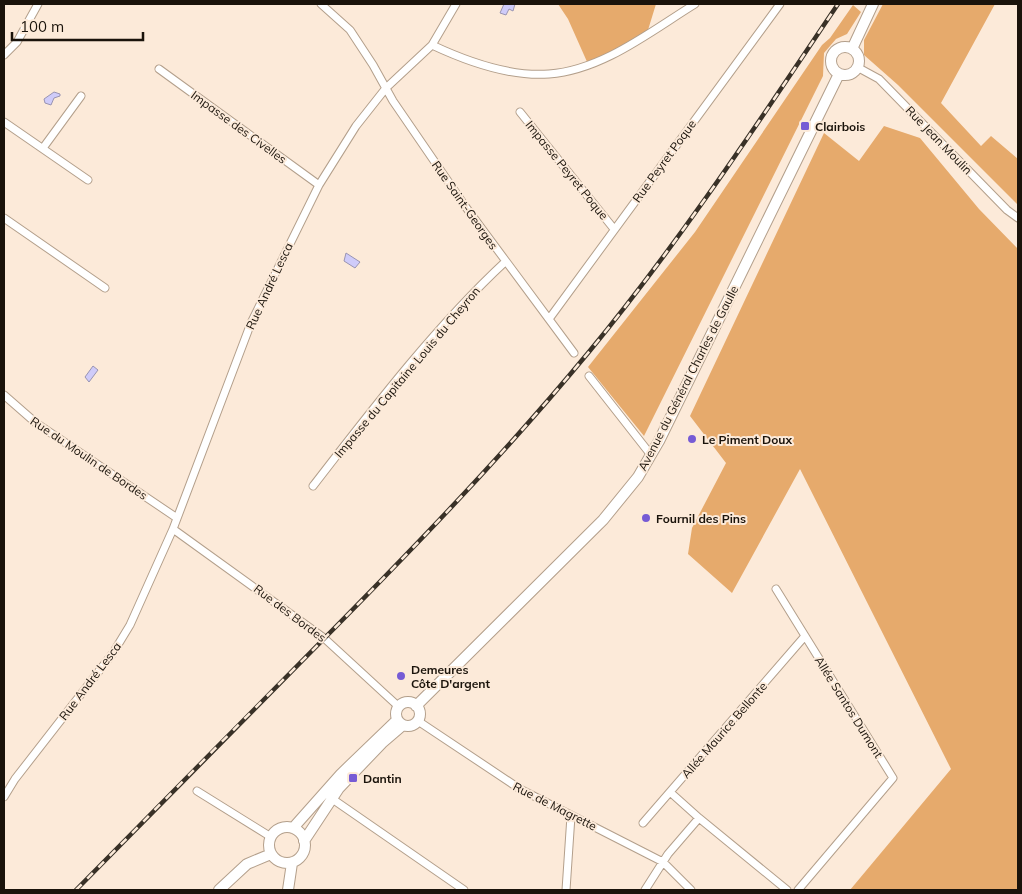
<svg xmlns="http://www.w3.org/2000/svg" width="1022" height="894" font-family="Mulish,sans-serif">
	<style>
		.forest { fill: #e6aa6c }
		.water { fill: #cfcbf9; stroke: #9994b2 }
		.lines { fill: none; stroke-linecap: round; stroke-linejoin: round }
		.street-casing { stroke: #b39f8b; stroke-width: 9 }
		.secondary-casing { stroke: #b39f8b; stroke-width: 12 }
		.street { stroke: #fff; stroke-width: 7 }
		.secondary { stroke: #fff; stroke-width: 10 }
		.rail-casing { stroke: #393127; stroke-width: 4.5 }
		.rail { stroke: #fcead9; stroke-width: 2.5; stroke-dasharray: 8; stroke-linecap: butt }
		.poi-dot { fill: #765bd5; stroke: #fcead9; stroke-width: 2 }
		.labels { text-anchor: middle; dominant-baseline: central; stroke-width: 4; stroke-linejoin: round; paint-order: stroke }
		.poi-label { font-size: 12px; font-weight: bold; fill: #1a130b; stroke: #fcead9; text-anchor: start }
		.street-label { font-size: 12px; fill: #1a130b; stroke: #fcead9 }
	</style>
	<rect width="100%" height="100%" fill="#fcead9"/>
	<!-- forest -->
	<path class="forest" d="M558,4H656L648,30L614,54L588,64L568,19Z
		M883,4H995L941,103L981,146L991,136L1018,159V205L898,85L864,55V40Z
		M853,5L861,12L847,34L836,39L824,53L823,76L644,436L588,367L695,232L822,45L830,38Z
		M884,126L920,138L979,209L1018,249V890H850L951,769L800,469L732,593L688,554L692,528L726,463L690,416L824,133L859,161Z"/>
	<!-- water -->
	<path class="water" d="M504,4H515L513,11L509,9L506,15L500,13Z
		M54,92L60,94V96L54,98L51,105L45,103L44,99Z
		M346,253L360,262L355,268L344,261Z
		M93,366L98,370L89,382L85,377Z"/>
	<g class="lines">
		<defs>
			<path id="street" d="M321,4L350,30L373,65L393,101L465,206L574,353
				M432,45L456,4
				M4,55L17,42L38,4
				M857,67L879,79L1007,210L1018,218
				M159,69L319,185
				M520,112L614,229
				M4,122L88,180
				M43,148L81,96
				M4,218L105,288
				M549,319L780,4
				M589,376L651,455
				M4,395L36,423L177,518
				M313,486C371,411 435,327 505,262
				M173,529L324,638L399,707
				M776,589L893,778L798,890
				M418,721L520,789L663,862L691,890
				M197,791L271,837
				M4,797L15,779L113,653L130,625L173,529L251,323L319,185L356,126L386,88L432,45C466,61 510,77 549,74C603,70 651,31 695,4
				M331,798L464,890
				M699,818L787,890
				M643,823L805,636
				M566,890L571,816
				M645,890L668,854L699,818L670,792"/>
			<path id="secondary" d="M831 61a14 14 0 1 1 28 0a14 14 0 1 1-28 0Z
				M852,49L873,4
				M396 714a12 12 0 1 1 24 0a12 12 0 1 1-24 0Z
				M416,706L603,520L638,477L659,441L839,74
				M269 845a18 18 0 1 1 36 0a18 18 0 1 1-36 0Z
				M293,828L341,774L397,720
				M304,841L339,788L382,743L403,725
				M219,890L247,864L271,854
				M288,890L292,863"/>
		</defs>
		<!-- street casing -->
		<use href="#street" class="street-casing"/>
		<!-- secondary casing -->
		<use href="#secondary" class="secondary-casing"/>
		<!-- street -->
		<use href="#street" class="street"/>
		<!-- secondary -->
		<use href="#secondary" class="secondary"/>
		<defs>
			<path id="rail" d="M76,890C150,815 224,739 299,664C399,563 498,462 588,353C679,243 758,123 838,4"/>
		</defs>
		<!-- rail casing -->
		<use href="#rail" class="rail-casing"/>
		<!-- rail -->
		<use href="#rail" class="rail"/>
	</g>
	<!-- markers -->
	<g class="poi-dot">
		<rect x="800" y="121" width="10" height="10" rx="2.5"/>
		<circle cx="692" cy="439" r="5"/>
		<circle cx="646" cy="518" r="5"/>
		<circle cx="401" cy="676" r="5"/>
		<rect x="348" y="773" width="10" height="10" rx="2.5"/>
	</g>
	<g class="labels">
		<!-- poi labels -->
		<g class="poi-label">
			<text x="815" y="126">Clairbois</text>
			<text x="702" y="439">Le Piment Doux</text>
			<text x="656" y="518">Fournil des Pins</text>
			<text x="411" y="669">Demeures<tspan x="411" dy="14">Côte D'argent</tspan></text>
			<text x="363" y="778">Dantin</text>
		</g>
		<!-- street labels -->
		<g class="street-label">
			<text transform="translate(239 127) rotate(36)">Impasse des Civelles</text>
			<text transform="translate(939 140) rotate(46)">Rue Jean Moulin</text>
			<text transform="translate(664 161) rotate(-54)">Rue Peyret Poque</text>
			<text transform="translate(567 170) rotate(51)">Impasse Peyret Poque</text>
			<text transform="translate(465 205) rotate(55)">Rue Saint-Georges</text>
			<text transform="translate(269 286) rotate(-65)">Rue André Lesca</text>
			<text transform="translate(407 372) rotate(-50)">Impasse du Capitaine Louis du Cheyron</text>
			<text transform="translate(688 378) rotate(-63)">Avenue du Général Charles de Gaulle</text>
			<text transform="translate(89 458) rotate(34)">Rue du Moulin de Bordes</text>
			<text transform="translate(290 613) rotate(37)">Rue des Bordes</text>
			<text transform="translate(90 681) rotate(-53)">Rue André Lesca</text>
			<text transform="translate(849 707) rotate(58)">Allée Santos Dumont</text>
			<text transform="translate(724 730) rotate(-49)">Allée Maurice Bellonte</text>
			<text transform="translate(555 806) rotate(27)">Rue de Magrette</text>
		</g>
	</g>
	<!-- border -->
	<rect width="1022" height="894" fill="none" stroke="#1a130b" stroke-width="10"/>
	<!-- scale -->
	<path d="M12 32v8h131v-8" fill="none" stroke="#1a130b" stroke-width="2.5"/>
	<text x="20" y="32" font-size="15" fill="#1a130b" stroke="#fcead9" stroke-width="4" paint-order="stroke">100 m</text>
</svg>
